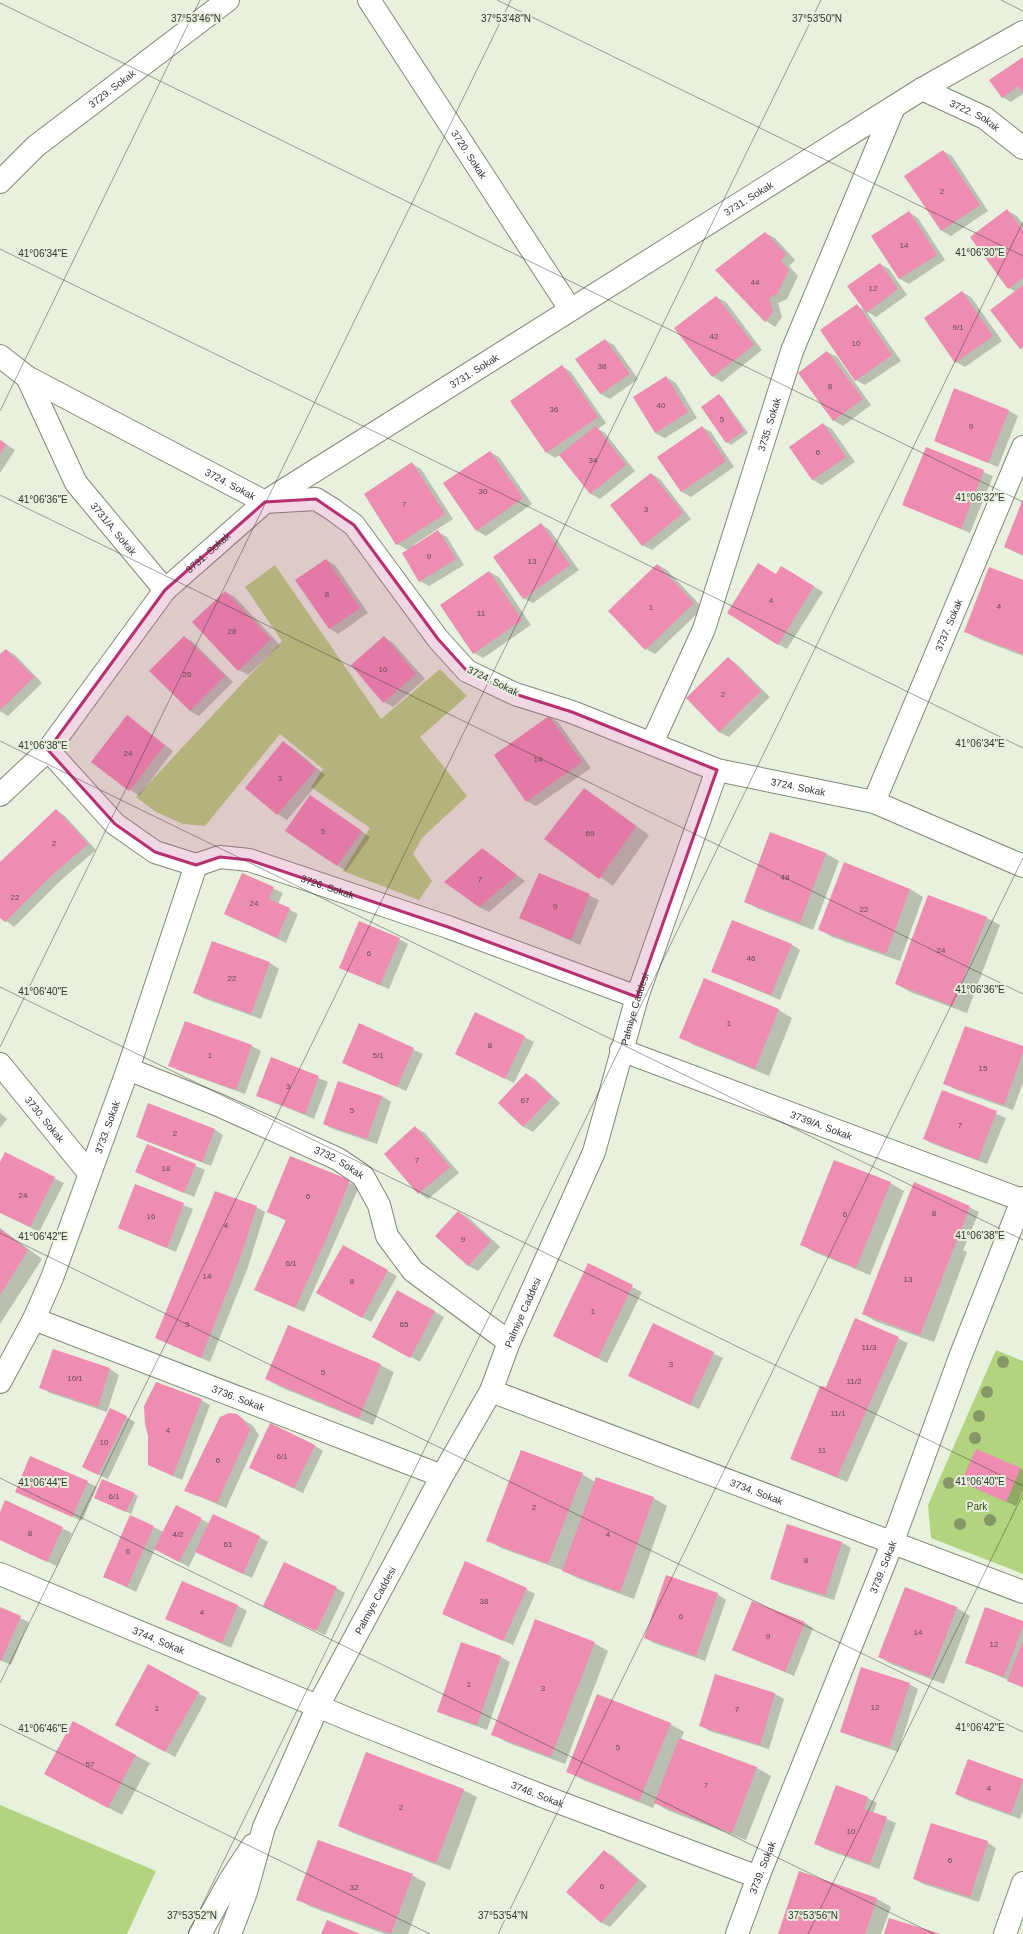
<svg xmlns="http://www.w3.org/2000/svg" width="1023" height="1934" font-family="Helvetica,sans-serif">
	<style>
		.green { fill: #b3d47f }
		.shadow { fill: #0003 }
		.building { fill: #ee8cb2 }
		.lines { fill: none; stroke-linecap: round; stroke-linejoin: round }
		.minor-casing { stroke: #818878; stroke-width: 24 }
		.minor { stroke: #fff; stroke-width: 22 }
		.tree { fill: #879667 }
		.marked { fill: #b73071; fill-opacity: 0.2; stroke: #b73071; stroke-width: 3; stroke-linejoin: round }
		.ticks { fill: none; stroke: #32352e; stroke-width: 1; stroke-opacity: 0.45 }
		.labels { text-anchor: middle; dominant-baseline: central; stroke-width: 4; stroke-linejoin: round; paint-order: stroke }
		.number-label { font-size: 8px; fill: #614b4f }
		.street-label { font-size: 10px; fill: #32352e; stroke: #e8f0de }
		.park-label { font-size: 10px; fill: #374c06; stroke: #e8f0de }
		.ticks-label { font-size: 10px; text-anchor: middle; fill: #32352e; stroke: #e8f0de; stroke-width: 4; stroke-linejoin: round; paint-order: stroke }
	</style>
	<rect width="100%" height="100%" fill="#e8f0de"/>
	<!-- green -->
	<path class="green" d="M275,565L381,719L440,669L467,696L420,737L467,796L422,838L413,854L432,881L419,900L343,871L370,828L311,787L323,769L280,734L205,826L183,824L156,812L136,797L282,641L245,587Z
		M996,1350L1023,1361V1574L931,1538L928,1505Z
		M0,1805L156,1871L127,1934H0Z"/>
	<!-- shadow -->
	<path class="shadow" d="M1023,58V94L1011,102L1002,97Z
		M943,151L952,156L988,211L951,236L942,231Z
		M1008,211L1017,216L1023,224V350L992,310L1016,292L1009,288Z
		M909,212L918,218L945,260L909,284L900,279L872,236Z
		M765,233L775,238L795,260L789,266L798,276L787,299L778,303L782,317L775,327L766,321L716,270Z
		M880,264L889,269L907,295L876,317L866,311L901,361L865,385L856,380L857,306L866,311Z
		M962,292L971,297L1002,341L965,367L956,362Z
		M716,297L726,302L762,350L722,382L712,376Z
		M605,340L614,345L638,379L610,399L601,394L577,359Z
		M827,352L837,357L871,405L843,426L833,420Z
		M562,366L571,372L606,423L598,429L605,433L635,471L600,499L591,494L560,455L555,458L546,452Z
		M666,377L676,383L697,418L665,438L655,433Z
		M719,395L723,398L748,433L731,445L727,442L702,407Z
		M1009,411L1018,416L998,467L935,441Z
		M823,424L832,429L855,462L822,485L813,480L790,447Z
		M702,427L711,432L734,467L691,497L682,492L658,457Z
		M0,440L15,450L0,473Z
		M926,448L993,476L970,533L903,504Z
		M490,452L499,457L532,504L486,536L477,531L444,484Z
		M412,464L421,469L453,519L413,545L414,546L438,532L447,537L464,565L429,586L420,581L408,550L397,544Z
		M651,474L660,479L691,519L652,550L642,545Z
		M1023,501V556L1005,547Z
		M541,524L550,530L579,570L533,603L523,598Z
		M326,560L335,565L368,613L338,634L329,628Z
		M658,565L667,570L703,608L655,654L646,649Z
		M781,567L823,592L787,649L778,644L777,575Z
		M489,572L499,577L531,625L483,658L474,653Z
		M1023,581V656L979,639L966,631Z
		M226,592L235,597L280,645L248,675L239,670L194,622Z
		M184,637L193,642L233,682L199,716L190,711Z
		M384,637L393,643L425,679L393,707L384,702Z
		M6,650L15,655L42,683L8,716L0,711V656Z
		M728,658L737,664L770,697L729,737L719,732L687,698Z
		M127,717L173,751L139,796L92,761Z
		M549,717L558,722L591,768L536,806L527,801Z
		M284,743L293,748L325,775L287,820L278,814L246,788Z
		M585,790L598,798L649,835L613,886L546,839Z
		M319,802L370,837L346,871L286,831Z
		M56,810L65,816L96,850L60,881L14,927L0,916V864Z
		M482,849L525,881L489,912L479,907Z
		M825,853L839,861L813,930L759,909L745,902Z
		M243,874L283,893L278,904L298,914L286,943L225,914Z
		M539,874L599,900L580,945L521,918Z
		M910,889L923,897L900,961L832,937L819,929Z
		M987,918L1000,925L967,1013L910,992L896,984Z
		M399,939L408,944L389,989L340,968Z
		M213,942L270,963L279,969L261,1019L203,998L194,992Z
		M791,944L800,950L780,1000L712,971Z
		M704,980L779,1010L792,1018L769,1076L694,1045L681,1037Z
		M185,1022L252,1046L261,1051L245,1094L178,1070L169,1065Z
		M360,1025L423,1054L406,1091L343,1062Z
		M524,1037L534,1042L514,1083L456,1054Z
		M1023,1048V1083L1013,1110L954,1089L945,1083Z
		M271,1058L328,1082L314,1119L257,1095Z
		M526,1074L535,1079L560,1103L533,1132L524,1127L499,1103Z
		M943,1091L1006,1118L987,1164L933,1144L924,1139Z
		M382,1096L391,1102L377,1144L333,1129L324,1124Z
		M0,1113L7,1119L0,1128Z
		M416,1128L425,1133L459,1173L428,1199L419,1193L385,1154Z
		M214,1129L223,1135L211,1166L146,1141L137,1136Z
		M147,1145L205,1170L194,1197L136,1172Z
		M5,1154L64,1183L39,1232L0,1212V1164Z
		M291,1157L359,1187L304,1312L265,1294L286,1221L268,1211Z
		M890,1183L904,1191L870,1275L814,1252L801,1244Z
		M136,1186L193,1209L176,1252L119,1228Z
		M256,1207L265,1212L248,1267L210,1362L156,1338Z
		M969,1207L979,1212L963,1250L967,1252L934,1342L877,1322L863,1314Z
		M458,1212L468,1217L500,1247L478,1271L469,1266L436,1236Z
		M0,1228L42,1259L0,1324Z
		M589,1265L642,1292L607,1363L554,1336Z
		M388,1271L397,1276L371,1322L327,1298Z
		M398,1291L444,1317L420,1362L382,1341Z
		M855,1319L908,1343L847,1482L791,1459L826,1388Z
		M653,1325L723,1358L699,1409L629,1376Z
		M53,1350L110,1369L119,1375L107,1412L50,1393L41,1387Z
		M380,1365L394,1372L373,1425L280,1387L267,1379Z
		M201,1400L210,1405L182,1480L158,1469Z
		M236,1415L252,1425L259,1435L226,1508L185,1490Z
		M126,1417L135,1422L108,1479L92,1472Z
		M314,1445L323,1451L303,1493L259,1472Z
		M977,1450L1023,1470V1490L1016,1506L962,1482Z
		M582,1474L595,1482L653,1498L667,1506L634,1599L577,1578L562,1570L501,1548L488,1540Z
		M87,1482L97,1487L82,1521L16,1491Z
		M134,1494L138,1496L131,1514L95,1498Z
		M6,1501L72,1533L57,1566L0,1540V1514Z
		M130,1516L164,1532L201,1519L210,1524L259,1537L268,1542L252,1578L196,1552L189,1567L155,1549L136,1592L104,1576Z
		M841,1542L851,1548L834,1600L780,1583L771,1578Z
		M336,1588L345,1593L325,1635L273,1610Z
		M906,1588L957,1608L970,1616L944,1684L893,1665L879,1657Z
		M526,1589L535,1594L513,1645L443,1613Z
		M717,1594L726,1600L705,1661L654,1643L645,1638Z
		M238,1606L247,1611L231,1648L166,1619Z
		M0,1609L29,1622L11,1665L0,1660Z
		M804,1622L813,1628L794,1676L733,1650Z
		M1023,1622V1688L1008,1680L966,1662Z
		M462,1643L501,1657L510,1662L487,1730L448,1716L438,1711Z
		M594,1643L608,1651L565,1764L506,1742L493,1734Z
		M148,1665L207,1698L175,1757L116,1724Z
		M716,1675L775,1694L784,1699L769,1749L709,1731L700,1725Z
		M909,1684L918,1689L898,1752L851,1736L841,1731Z
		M73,1722L150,1763L122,1815L59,1781Z
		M670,1724L684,1732L681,1739L757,1768L771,1776L746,1840L669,1811L655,1803L653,1808L581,1779L567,1771Z
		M968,1760L1023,1780V1811L1020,1819L965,1799L956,1794Z
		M463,1790L477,1797L450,1870L353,1833L339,1826Z
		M868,1798L877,1803L873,1813L896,1823L879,1869L825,1849L816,1844Z
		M987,1842L996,1848L979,1902L923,1884L914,1879Z
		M604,1851L613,1856L647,1886L610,1927L601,1922Z
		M800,1872L877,1899L891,1907L881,1934H779Z
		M412,1875L426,1883L408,1934H385L311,1907L298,1899Z"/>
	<!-- building -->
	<path class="building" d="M1023,57V93L1018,86L1002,98L989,80Z
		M943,150L980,205L941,231L904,176Z
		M1007,209L1023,230V278L1008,289L970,237Z
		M909,211L937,255L899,279L871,236Z
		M765,232L786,254L781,261L789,270L777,294L769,298L773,312L765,322L715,270Z
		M880,263L898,289L866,313L847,286Z
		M1023,285V347L1020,349L990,310Z
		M962,291L993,336L955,363L924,318Z
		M716,296L754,345L712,377L674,328Z
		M857,304L892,355L855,381L820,330Z
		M605,339L630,374L600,394L575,359Z
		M827,351L863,399L833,421L798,373Z
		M562,365L598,417L546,453L510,401Z
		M666,376L688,412L655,433L633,397Z
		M954,388L1009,410L988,463L934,441Z
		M719,394L744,431L726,443L701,407Z
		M823,423L846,457L812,480L789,447Z
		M596,426L626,465L590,494L559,455Z
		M702,426L726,461L681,492L657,457Z
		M0,440L6,444L0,454Z
		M926,447L984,470L961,529L902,505Z
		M490,451L523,498L476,531L443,483Z
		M412,462L445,514L396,545L364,494Z
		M651,473L683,513L642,546L610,505Z
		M1023,499V555L1004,547Z
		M541,523L570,565L523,599L493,557Z
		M438,530L456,559L419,582L402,553Z
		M326,559L360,608L329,629L295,580Z
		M758,563L776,574L781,566L814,586L778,645L727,613Z
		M657,564L694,603L645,650L608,611Z
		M989,567L1023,580V654L964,632Z
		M489,571L522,620L473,654L440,605Z
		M225,591L271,639L238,671L192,622Z
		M184,636L225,676L190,711L149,671Z
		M384,636L416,674L383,703L351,665Z
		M6,649L34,677L0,710V654Z
		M728,657L761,691L719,732L686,698Z
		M127,715L165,745L129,791L91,762Z
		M549,716L582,762L526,802L494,755Z
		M283,741L316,769L277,815L245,788Z
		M584,788L636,826L599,879L544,839Z
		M310,795L362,831L337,866L285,831Z
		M56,809L88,844L51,876L5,922L0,918V862Z
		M770,832L826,853L800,923L744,902Z
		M482,848L517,875L479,907L444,882Z
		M844,862L910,889L886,954L818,930Z
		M242,873L274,887L269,899L290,908L277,938L224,914Z
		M539,873L590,894L571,940L519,918Z
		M928,895L987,917L953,1006L895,984Z
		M732,920L792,944L771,995L711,972Z
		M359,921L400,938L380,985L339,968Z
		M212,941L270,962L251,1014L193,993Z
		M704,978L779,1009L755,1069L679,1038Z
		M475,1012L525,1036L505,1079L455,1054Z
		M185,1021L252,1045L236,1090L168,1066Z
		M359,1023L414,1048L397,1087L342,1063Z
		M965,1026L1023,1046V1052L1004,1105L943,1084Z
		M271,1057L319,1076L305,1114L256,1096Z
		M526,1073L552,1097L523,1127L498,1103Z
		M338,1081L382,1096L367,1139L323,1124Z
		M942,1090L997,1111L978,1160L923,1139Z
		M148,1103L215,1129L202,1162L136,1137Z
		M415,1126L450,1167L418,1194L384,1154Z
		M147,1144L196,1164L184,1193L135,1172Z
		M5,1152L55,1177L30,1227L0,1213V1162Z
		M290,1156L350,1180L327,1237L295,1308L254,1290L286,1220L267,1212Z
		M834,1160L891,1182L856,1268L800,1245Z
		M914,1182L970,1206L920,1335L862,1314Z
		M135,1184L184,1203L167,1248L118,1228Z
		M215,1191L257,1206L239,1261L201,1358L155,1338Z
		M458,1211L491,1241L468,1266L435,1236Z
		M0,1229L28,1250L0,1295Z
		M343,1245L388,1270L362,1318L316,1293Z
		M588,1263L633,1285L598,1358L553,1336Z
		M397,1290L435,1311L410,1358L372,1337Z
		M855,1318L899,1337L837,1477L790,1459L820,1386L826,1387Z
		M653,1323L714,1352L690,1405L628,1376Z
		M288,1325L381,1364L359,1418L265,1379Z
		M53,1349L110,1368L98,1407L39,1388Z
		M156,1382L202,1399L173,1476L148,1465V1436L145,1424L144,1406Z
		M110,1408L127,1416L98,1475L82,1467Z
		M229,1413L237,1414L243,1419L250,1430L217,1503L184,1491L220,1417Z
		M270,1423L315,1445L294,1488L249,1468Z
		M976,1449L1021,1468L1006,1502L961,1482Z
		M521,1450L583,1473L548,1564L486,1541Z
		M30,1456L88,1481L72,1517L15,1492Z
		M596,1477L654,1497L620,1592L562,1571Z
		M102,1479L135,1493L126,1512L94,1498Z
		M5,1500L63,1527L47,1562L0,1540V1512Z
		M176,1505L202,1518L179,1562L154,1549Z
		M213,1514L260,1536L243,1574L195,1552Z
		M130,1515L154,1526L127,1587L103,1577Z
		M787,1524L842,1542L825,1595L770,1579Z
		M465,1561L527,1588L503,1641L442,1614Z
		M284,1562L337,1587L316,1631L263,1606Z
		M666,1575L718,1593L696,1656L644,1638Z
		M182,1581L238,1605L222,1643L165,1619Z
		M905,1587L957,1607L930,1677L878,1657Z
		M752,1601L805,1622L785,1672L732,1650Z
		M0,1607L21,1616L1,1661L0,1660Z
		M985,1607L1023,1621V1626L1004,1677L965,1663Z
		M535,1619L595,1642L551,1757L491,1735Z
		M1023,1641V1687L1007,1681Z
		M461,1642L501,1656L477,1725L437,1712Z
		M148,1664L199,1692L165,1752L115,1725Z
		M861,1667L910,1683L889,1747L840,1732Z
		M715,1674L775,1693L760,1745L699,1726Z
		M597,1694L671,1723L639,1801L566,1772Z
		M73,1721L136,1755L108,1808L44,1774Z
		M679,1738L757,1767L732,1833L654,1803Z
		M366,1752L464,1789L436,1863L338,1826Z
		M968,1759L1023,1779L1011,1814L955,1794Z
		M836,1785L868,1797L864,1809L887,1817L870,1864L814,1844Z
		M931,1823L988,1841L970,1897L913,1879Z
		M318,1840L413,1874L391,1934L296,1900Z
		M604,1850L638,1880L601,1923L566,1892Z
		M799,1871L877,1898L865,1934H778Z
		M889,1918L941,1934H884Z
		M327,1920L360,1934H321Z"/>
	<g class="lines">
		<defs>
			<g id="minor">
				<path id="s1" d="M369,0L570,309"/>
				<path id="s2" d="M922,89L985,118L1023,148"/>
				<path id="s3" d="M0,182L36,146L228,0"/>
				<path id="s4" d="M0,356L27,377L265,502L316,499L332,509L354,525L438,639L467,671L515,694L572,712L717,770L874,802L1023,866"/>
				<path id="s5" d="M27,377L76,483L165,590"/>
				<path id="s6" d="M652,743L704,629L792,351L894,107"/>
				<path id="s7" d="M48,750L115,824L155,852L196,865L220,857L249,860L448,927L637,997"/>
				<path id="s8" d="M0,795L48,750L165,590L265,502L922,89L1023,32"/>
				<path id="s9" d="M874,802L1023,447"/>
				<path id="s10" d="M621,1050L1022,1200"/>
				<path id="s11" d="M0,1064L89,1173"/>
				<path id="s12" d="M128,1069L216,1104L338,1159L363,1176L379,1205L387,1236L413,1271L509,1342"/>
				<path id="s13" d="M34,1319L442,1476"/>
				<path id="s14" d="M0,1382L34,1319L52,1278L128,1069L196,865"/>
				<path id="s15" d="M491,1391L1023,1592"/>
				<path id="s16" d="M0,1574L358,1723L545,1797L758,1877"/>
				<path d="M200,1934L230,1880L253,1845"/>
				<path id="s17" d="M230,1934L246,1892L264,1827L318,1706L442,1476L491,1391L509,1342L594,1152L637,997L717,770"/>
				<path id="s18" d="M737,1934L758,1877L892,1544L960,1357L1023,1198"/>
				<path d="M1005,1934L1023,1883"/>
			</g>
		</defs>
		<!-- minor casing -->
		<use href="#minor" class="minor-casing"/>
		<!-- minor -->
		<use href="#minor" class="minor"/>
	</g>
	<!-- trees -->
	<g class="tree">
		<circle cx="1003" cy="1362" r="6"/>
		<circle cx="987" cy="1392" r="6"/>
		<circle cx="979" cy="1416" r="6"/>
		<circle cx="975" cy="1438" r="6"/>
		<circle cx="949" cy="1483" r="6"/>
		<circle cx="990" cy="1520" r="6"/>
		<circle cx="960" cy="1524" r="6"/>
	</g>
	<!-- marked area -->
	<path class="marked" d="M316,499L354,525L438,639L467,671L515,694L572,712L717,770L637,997L448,927L249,860L220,857L196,865L155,852L115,824L48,750L165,590L265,502Z"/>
	<!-- ticks -->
	<path class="ticks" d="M497,0L1023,256M1001,0L1023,11M0,3L1023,502M0,249L1023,748M0,411L200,0M0,495L1023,994M0,741L1023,1240M0,987L1023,1486M0,1047L511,0M0,1233L1023,1732M0,1478L934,1934M0,1683L821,0M0,1724L430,1934M188,1934L1023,222M498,1934L1023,858M808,1934L1023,1494"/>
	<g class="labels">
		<!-- number labels -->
		<g class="number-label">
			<text x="942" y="191">2</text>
			<text x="904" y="245">14</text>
			<text x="755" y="282">44</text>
			<text x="873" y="288">12</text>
			<text x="958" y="327">9/1</text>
			<text x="714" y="336">42</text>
			<text x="856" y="343">10</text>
			<text x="602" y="366">38</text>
			<text x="830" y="386">8</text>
			<text x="661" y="405">40</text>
			<text x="554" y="409">36</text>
			<text x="722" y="419">5</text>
			<text x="971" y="426">9</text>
			<text x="818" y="452">6</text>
			<text x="593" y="460">34</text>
			<text x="483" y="491">30</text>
			<text x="404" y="504">7</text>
			<text x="646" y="509">3</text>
			<text x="429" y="556">9</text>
			<text x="532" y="561">13</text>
			<text x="327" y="594">8</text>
			<text x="771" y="600">4</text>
			<text x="999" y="606">4</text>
			<text x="651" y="607">1</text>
			<text x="481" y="613">11</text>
			<text x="232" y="631">28</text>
			<text x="383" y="669">10</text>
			<text x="187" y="674">26</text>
			<text x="723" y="694">2</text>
			<text x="128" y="753">24</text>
			<text x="538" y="759">14</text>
			<text x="280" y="778">3</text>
			<text x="323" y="831">5</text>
			<text x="590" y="833">69</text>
			<text x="54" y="843">2</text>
			<text x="785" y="877">48</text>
			<text x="480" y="879">7</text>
			<text x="15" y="897">22</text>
			<text x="254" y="903">24</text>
			<text x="555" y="906">9</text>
			<text x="864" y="909">22</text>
			<text x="941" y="950">24</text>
			<text x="369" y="953">6</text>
			<text x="751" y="958">46</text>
			<text x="232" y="978">22</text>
			<text x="729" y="1023">1</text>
			<text x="490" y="1045">8</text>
			<text x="210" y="1055">1</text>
			<text x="378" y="1055">5/1</text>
			<text x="983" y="1068">15</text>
			<text x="288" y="1086">3</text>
			<text x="525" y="1100">67</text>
			<text x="352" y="1110">5</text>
			<text x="960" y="1125">7</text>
			<text x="175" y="1133">2</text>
			<text x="417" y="1160">7</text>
			<text x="166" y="1168">18</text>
			<text x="23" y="1195">24</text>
			<text x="308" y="1196">6</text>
			<text x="934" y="1213">8</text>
			<text x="845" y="1214">6</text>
			<text x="151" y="1216">16</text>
			<text x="226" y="1225">4</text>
			<text x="463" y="1239">9</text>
			<text x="291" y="1263">6/1</text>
			<text x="207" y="1276">14</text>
			<text x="908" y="1279">13</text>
			<text x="352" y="1281">8</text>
			<text x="593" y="1311">1</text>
			<text x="187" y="1324">3</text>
			<text x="404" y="1324">65</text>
			<text x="869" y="1347">11/3</text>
			<text x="671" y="1364">3</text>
			<text x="323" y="1372">5</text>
			<text x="75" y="1378">10/1</text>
			<text x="854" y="1381">11/2</text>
			<text x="838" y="1413">11/1</text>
			<text x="168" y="1430">4</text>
			<text x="104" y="1442">10</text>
			<text x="822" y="1450">11</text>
			<text x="282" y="1456">6/1</text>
			<text x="218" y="1460">6</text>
			<text x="114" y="1496">6/1</text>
			<text x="534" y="1507">2</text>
			<text x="30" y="1533">8</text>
			<text x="178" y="1534">4/2</text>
			<text x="608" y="1534">4</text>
			<text x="228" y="1544">61</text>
			<text x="128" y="1551">6</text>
			<text x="806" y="1560">8</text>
			<text x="484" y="1601">38</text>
			<text x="202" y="1612">4</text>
			<text x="681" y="1616">6</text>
			<text x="918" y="1632">14</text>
			<text x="768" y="1636">9</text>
			<text x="994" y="1644">12</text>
			<text x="469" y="1684">1</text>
			<text x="543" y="1688">3</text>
			<text x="875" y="1707">12</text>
			<text x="157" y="1708">1</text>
			<text x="737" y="1709">7</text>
			<text x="618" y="1747">5</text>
			<text x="90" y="1764">57</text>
			<text x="706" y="1785">7</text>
			<text x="989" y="1788">4</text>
			<text x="401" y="1807">2</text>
			<text x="851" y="1831">10</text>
			<text x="950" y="1860">6</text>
			<text x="602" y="1886">6</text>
			<text x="354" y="1887">32</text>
		</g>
		<!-- street labels -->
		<g class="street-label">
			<text stroke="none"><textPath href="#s3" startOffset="146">3729. Sokak</textPath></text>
			<text stroke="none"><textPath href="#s2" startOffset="59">3722. Sokak</textPath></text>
			<text stroke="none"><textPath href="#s1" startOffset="184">3720. Sokak</textPath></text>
			<text stroke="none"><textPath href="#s8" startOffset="968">3731. Sokak</textPath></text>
			<text stroke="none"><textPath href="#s8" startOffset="644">3731. Sokak</textPath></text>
			<text stroke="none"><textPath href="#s6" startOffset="340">3735. Sokak</textPath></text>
			<text stroke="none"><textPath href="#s4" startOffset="264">3724. Sokak</textPath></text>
			<text stroke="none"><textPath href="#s5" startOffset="176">3731/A. Sokak</textPath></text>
			<text stroke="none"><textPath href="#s8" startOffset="321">3731. Sokak</textPath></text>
			<text stroke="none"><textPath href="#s9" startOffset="192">3737. Sokak</textPath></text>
			<text transform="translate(493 681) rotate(26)">3724. Sokak</text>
			<text stroke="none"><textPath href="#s4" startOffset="937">3724. Sokak</textPath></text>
			<text stroke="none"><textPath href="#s7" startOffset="329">3726. Sokak</textPath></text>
			<text stroke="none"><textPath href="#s17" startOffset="1013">Palmiye Caddesi</textPath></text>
			<text stroke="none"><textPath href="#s11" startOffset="71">3730. Sokak</textPath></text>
			<text stroke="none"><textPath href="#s10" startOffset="214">3739/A. Sokak</textPath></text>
			<text stroke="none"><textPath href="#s14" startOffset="277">3733. Sokak</textPath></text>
			<text stroke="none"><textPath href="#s12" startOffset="231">3732. Sokak</textPath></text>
			<text stroke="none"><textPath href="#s17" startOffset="689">Palmiye Caddesi</textPath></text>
			<text stroke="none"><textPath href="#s13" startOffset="219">3736. Sokak</textPath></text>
			<text stroke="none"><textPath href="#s15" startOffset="284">3734. Sokak</textPath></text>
			<text stroke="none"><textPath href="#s18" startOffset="395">3739. Sokak</textPath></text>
			<text stroke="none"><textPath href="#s17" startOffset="365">Palmiye Caddesi</textPath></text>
			<text stroke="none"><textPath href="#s16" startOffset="172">3744. Sokak</textPath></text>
			<text stroke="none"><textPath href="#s16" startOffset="581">3746. Sokak</textPath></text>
			<text stroke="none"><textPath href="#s18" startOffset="71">3739. Sokak</textPath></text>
		</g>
		<!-- park labels -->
		<g class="park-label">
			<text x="977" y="1506">Park</text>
		</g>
	</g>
	<g class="ticks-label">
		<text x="196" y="22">37°53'46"N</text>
		<text x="506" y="22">37°53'48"N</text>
		<text x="817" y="22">37°53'50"N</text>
		<text x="980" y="256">41°06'30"E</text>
		<text x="43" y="257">41°06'34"E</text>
		<text x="980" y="501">41°06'32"E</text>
		<text x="43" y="503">41°06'36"E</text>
		<text x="980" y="747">41°06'34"E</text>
		<text x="43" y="749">41°06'38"E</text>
		<text x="980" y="993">41°06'36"E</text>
		<text x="43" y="995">41°06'40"E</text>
		<text x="980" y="1239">41°06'38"E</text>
		<text x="43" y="1240">41°06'42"E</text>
		<text x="980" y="1485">41°06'40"E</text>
		<text x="43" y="1486">41°06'44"E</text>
		<text x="980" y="1731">41°06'42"E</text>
		<text x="43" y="1732">41°06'46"E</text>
		<text x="192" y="1919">37°53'52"N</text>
		<text x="503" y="1919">37°53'54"N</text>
		<text x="813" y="1919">37°53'56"N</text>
	</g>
</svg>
